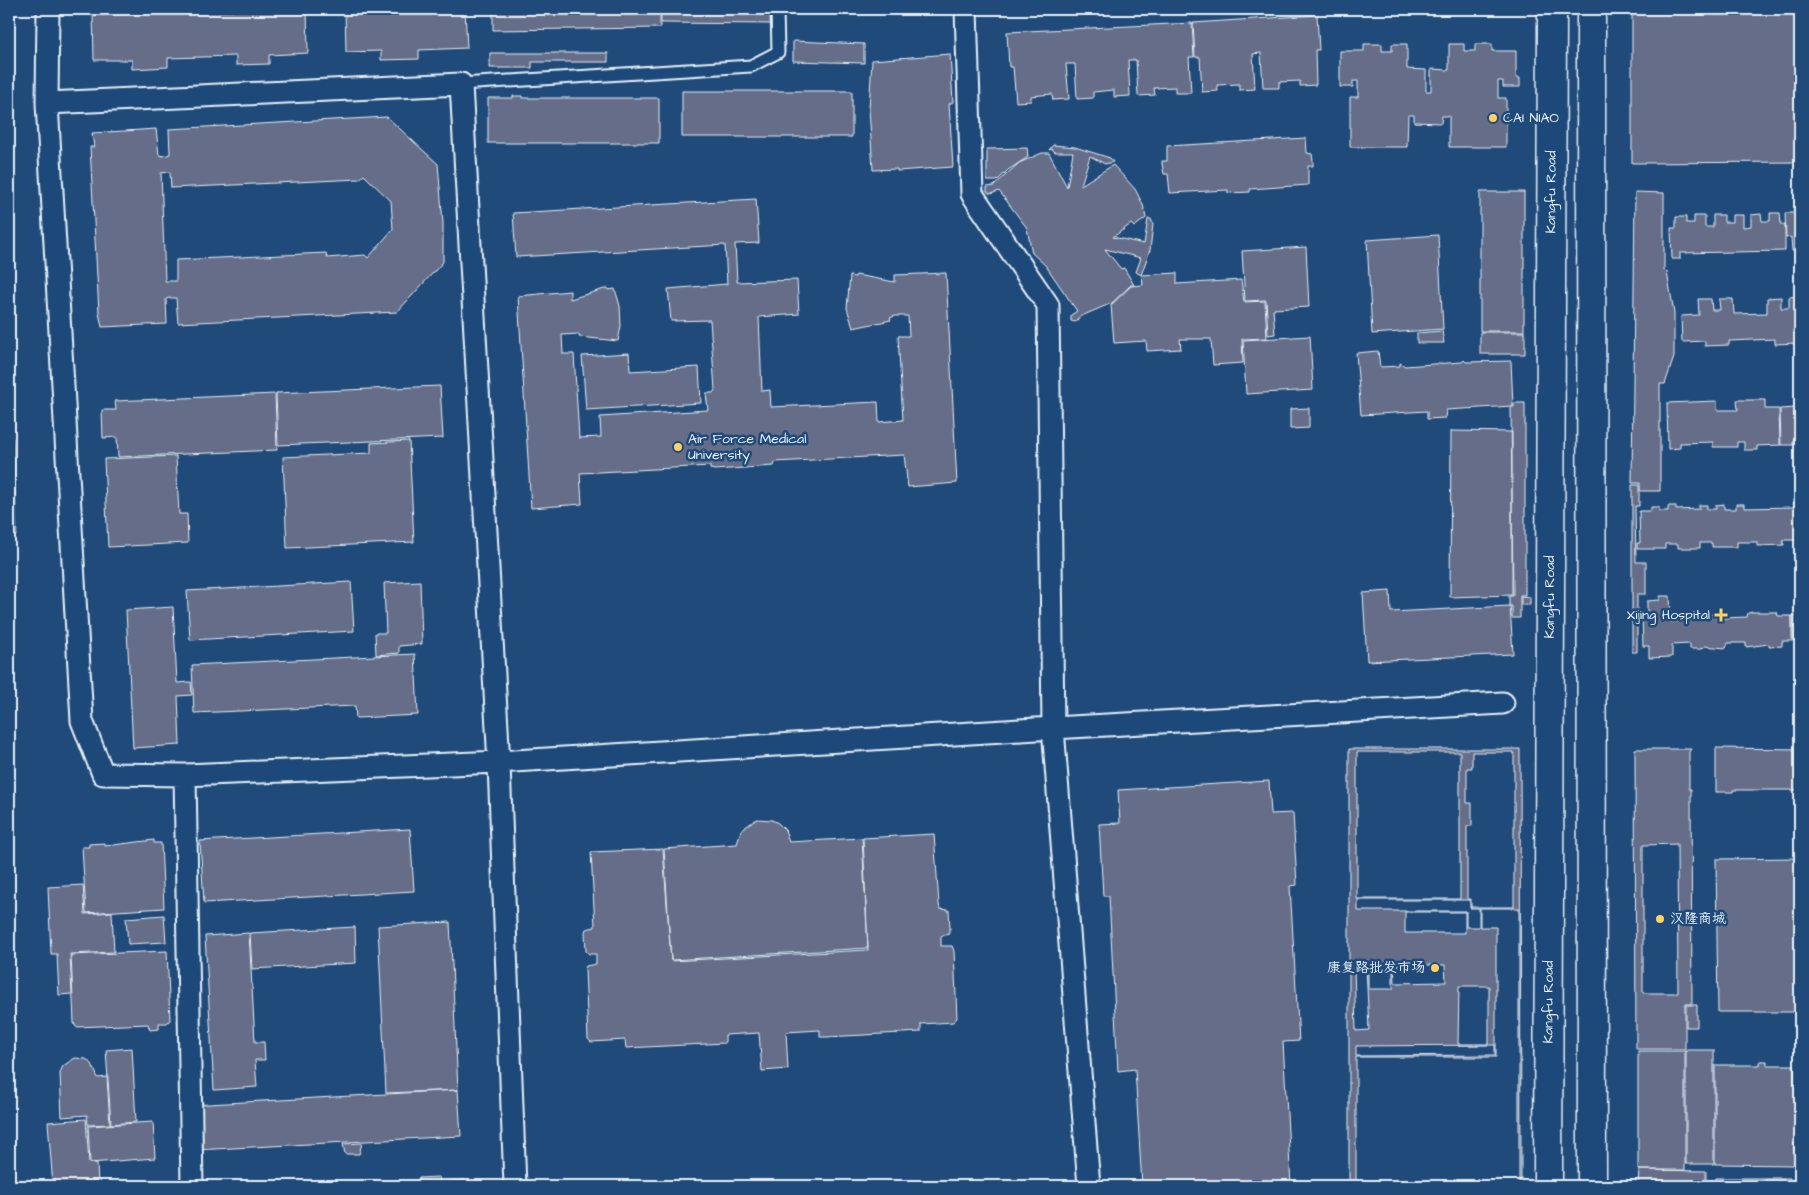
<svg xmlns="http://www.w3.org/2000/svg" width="1809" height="1195" font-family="'Architects Daughter','LXGW WenKai TC',sans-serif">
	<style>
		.green { fill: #5d7e82; stroke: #a2b8bd }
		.building { fill: #656d88; stroke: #e8f1f8; fill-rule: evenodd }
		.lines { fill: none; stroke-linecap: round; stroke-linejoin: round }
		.service-casing { stroke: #e8f1f8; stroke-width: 15 }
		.minor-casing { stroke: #e8f1f8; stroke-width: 25 }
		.secondary-casing { stroke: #e8f1f8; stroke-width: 31 }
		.service { stroke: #1f4a7a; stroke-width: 11 }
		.minor { stroke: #1f4a7a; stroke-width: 21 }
		.secondary { stroke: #1f4a7a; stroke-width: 28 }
		.poi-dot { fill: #ffd166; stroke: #1f4a7a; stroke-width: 2 }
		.labels { text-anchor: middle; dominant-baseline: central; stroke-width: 5; stroke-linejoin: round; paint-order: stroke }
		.poi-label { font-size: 14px; fill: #e8f1f8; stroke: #1f4a7a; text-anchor: start }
		.street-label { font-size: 14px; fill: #e8f1f8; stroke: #1f4a7a }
	</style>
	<rect width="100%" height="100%" fill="#1f4a7a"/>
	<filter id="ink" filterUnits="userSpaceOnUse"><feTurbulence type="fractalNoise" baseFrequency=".02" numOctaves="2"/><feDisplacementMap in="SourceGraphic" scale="10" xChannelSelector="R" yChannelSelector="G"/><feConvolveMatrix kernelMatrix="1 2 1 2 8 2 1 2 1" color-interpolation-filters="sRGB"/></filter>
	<g filter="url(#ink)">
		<!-- green -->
		<path class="green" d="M9,323L14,419H9Z
			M9,438H13L17,535H9Z"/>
		<!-- building -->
		<path class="building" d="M234,9H307L308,53L269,55V64L236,65V56L168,58V67L132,69V60H94L93,15L162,13V11L165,13L234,11Z
			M345,9H465L467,48L419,50V59L381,60V51L346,52Z
			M493,9H660V28L493,30Z
			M661,9H772V24L661,23Z
			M1632,9H1800V162L1632,163Z
			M1317,15L1319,50H1315L1316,85L1300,86V81L1279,82V88H1263L1261,53L1253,54L1255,89L1239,90V84L1217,85L1218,91L1202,92L1200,57H1195L1193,23Z
			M1192,23L1194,57H1189L1191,93H1175V87L1154,88L1155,95L1138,96L1136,60H1128L1130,96L1114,97V90L1093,92V98L1077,99L1075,64H1066L1069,99L1053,100L1052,94L1031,96V101L1016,102L1013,67H1009L1007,32Z
			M793,41L864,44V63L793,61Z
			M1364,44H1382V51H1392V44H1407V69L1426,70V91H1431V69L1449,70V44H1464V51H1475V44H1492V51H1516V78H1520V87H1503V81H1498V98H1506V147H1449V116H1442L1441,123L1414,122V115H1408L1407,147H1350V97H1358V81H1353V87H1340V51H1364Z
			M490,53H608V62H532V68H490Z
			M950,54L953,102L949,104L953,167L897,171V169L873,170L869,109L872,60Z
			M682,91H852V137H682Z
			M513,96H522V98H659V143H488V98H513Z
			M387,117L438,164L443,223V262L397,312L178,323L176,298H170L166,299L167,324L102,327L99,313L90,147H94L92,133L156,129L159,155L164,156L170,154L169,129ZM170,172L171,188L359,179L364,175L391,201L393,229L368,258L365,255L327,258L326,253L176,260V281H165L161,173Z
			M1306,138L1307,153L1312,154L1313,161V166H1308V185L1250,189V192L1228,193V190L1170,193L1168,174H1164L1162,164V161H1167V146Z
			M1053,145L1075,147L1110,158L1113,162L1105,164L1090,156L1081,185L1113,165L1135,189L1143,205L1146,218L1134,227L1131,224L1113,237L1144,244L1148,219H1151L1153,224L1150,250L1141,275L1136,272L1141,258L1105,249L1121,269L1124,268L1134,285H1131L1112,303L1079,317L1076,322L1071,321V315L1077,311L1046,266L1032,253L1027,228L999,191L991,194L987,192V187L994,186L1019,163L1042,153H1049L1067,187L1073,152H1055L1052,149L1049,150Z
			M1027,148L1028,157L1008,170L997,181H987V149Z
			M1480,192H1524V331H1480Z
			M1635,192L1664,193V270L1667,272L1674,313V357L1665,384H1660V491H1640V483H1632Z
			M756,199L759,243L735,244L737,282L797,280L799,314L759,317L762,391L770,390L771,407L878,402L879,422L903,420L898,336H909L908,316H895L890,318L891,320L853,328L847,308L850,276L855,277L856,275L895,282V275L946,273L957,483L908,487L904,455L775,462L774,466L715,470L710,469V466L580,473L582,504L531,508L518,296L570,291V299L608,288V290L615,289L620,306L621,326L618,341L579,337V334L562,335L563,354H574L579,438L601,437L600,417L708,410L706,393H713L715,390L710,320L671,321L668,289L727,284L725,245L516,257L513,213Z
			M1800,208V251H1792L1791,237L1786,238L1785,213H1794V209Z
			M1770,213H1780L1781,225H1785V251L1680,253V259H1672L1671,228H1676V217H1686V223H1694V216H1705V227H1713V215H1724V222H1732V215H1743V227L1751,226V215L1761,214L1762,221H1770Z
			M1438,235L1443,329L1372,334L1367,240Z
			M1306,247L1309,307L1273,309L1275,334L1268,335L1266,300L1245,301L1242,251Z
			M1177,273V284L1241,280L1244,302L1265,301L1267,338L1242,339L1243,363L1213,365L1211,339H1180L1181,349L1147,351L1146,341L1114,343L1111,305L1131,286L1143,285L1142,275Z
			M1800,296L1798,343L1775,344V339L1729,341V345L1705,346V341L1682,342L1681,316L1699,315L1698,299H1711L1712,310H1720L1719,299H1733L1734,314L1767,313V298L1781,297V308H1789V297Z
			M1442,331L1444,343H1417V333Z
			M1480,332H1525V354H1480Z
			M1310,336L1313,390L1246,394L1243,340Z
			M1378,351L1380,367L1400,366V363L1405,366L1462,362L1464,360L1466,362L1511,361L1513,406L1446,410L1445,418L1427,419V411L1361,415L1356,353Z
			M629,353L630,371L699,367L701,403L586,410L582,356Z
			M440,386L443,438L278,445L276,393Z
			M275,394L277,450L118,457L117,437L103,438L102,410H116L115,401Z
			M1795,399H1800V440H1793V445H1781L1780,409L1795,408Z
			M1737,400H1765V409H1779L1780,445L1757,446V450H1744V442H1737V447H1713V442L1680,443V448L1668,449L1667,403L1717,401V410H1738Z
			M1514,403H1525V595H1520V618H1512V606H1509V596H1513L1511,407H1514Z
			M1309,408V428L1290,429V409Z
			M1451,431L1512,432V595L1450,597Z
			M409,441L414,542L287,548L283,457L371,453V443Z
			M176,456L179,514H187L188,543L108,547L104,459Z
			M1632,485H1639V506H1635L1636,562H1646V594H1637V652H1632Z
			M1794,502H1800V540H1783L1784,545L1757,546V542H1737V547H1712V543H1700V548H1678V544H1665V549H1637V543H1640L1639,511H1651V507H1659V511H1668V506H1676V510L1699,509V505H1707V509H1716V505L1724,504V509H1736V504H1744V508L1794,507Z
			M420,581L422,644L399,646V653L376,655L375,633H386L384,583Z
			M351,582L354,631L190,640L187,591Z
			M1390,591L1391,612L1510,606L1513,654L1367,661L1363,593Z
			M1521,596L1530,597V605H1521Z
			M1660,596H1670L1671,622L1692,619V614H1722L1723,618L1747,617L1748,613L1752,612H1777L1778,616H1792V641H1782V646L1769,647V644L1746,647V643H1728L1726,648L1704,646L1701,649H1690V644L1672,645V657L1649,658V646H1643L1642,614L1647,613V601L1660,600Z
			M173,607L177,683L191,682L192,695L178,696L180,745L133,748L126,610Z
			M1792,616H1800V641H1793Z
			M415,654L418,715L356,718L355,706L194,713L192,665Z
			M1716,748L1800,749V790H1733V792H1716Z
			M1349,749H1520L1521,1186H1349Z
			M1635,749H1691L1689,752V789H1691L1692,1004H1685V1049H1636Z
			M1357,752H1460V899H1357Z
			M1472,752H1514V907H1471V899H1467V826H1472V803H1467V768H1472Z
			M1269,781L1271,814L1293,813L1297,885L1290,886L1299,1041L1283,1042L1291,1186H1142L1135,1069L1118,1071L1109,896H1103L1099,824L1120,823L1118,790Z
			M757,819L772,820L778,823L785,830L789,842L862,838L868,948L671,960L664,849L737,844L741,830Z
			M410,829L414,891L204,903L200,841Z
			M934,834L939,904L940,909L949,910L950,929L949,934L941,936V946H952L954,951L957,1018L953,1022L921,1024V1032L826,1037H820V1030L786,1032L788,1069L762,1071L759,1033L725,1035V1043L626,1048L625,1040L591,1042L588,1039L585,969L586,966L596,964V954H589L586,951L585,932L586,929L595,927L591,852L663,849L671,961L868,950L863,838Z
			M154,840V843H161L164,908L86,913L82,847H89V844L105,843V846Z
			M1677,844L1678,993H1643V845Z
			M1800,858V1012H1718L1716,859Z
			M83,885L85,914L112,912L114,952L70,954L72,994L59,995L57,954H51L48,887Z
			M1358,900H1470V908H1479V927H1466V911H1358Z
			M1480,908H1519V1186H1356V1057H1496V927H1480Z
			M1405,912H1465V933H1405Z
			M164,915L166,942L128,944L126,918Z
			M450,922L458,1090L386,1093L378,926Z
			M355,927L356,963L252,969L250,933Z
			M249,933L255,1042H264L265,1060H255L257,1087L214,1090L205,936Z
			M167,951L170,1020L167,1023H159V1029L150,1030L148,1024L76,1027L74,1023L71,955Z
			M1394,965H1445L1446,982L1395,983Z
			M1366,966L1369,1030L1356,1031L1354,967Z
			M1368,966H1393V989H1368Z
			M1459,986H1489V1044H1458Z
			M1686,1005H1697V1027H1686Z
			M1495,1045V1055L1356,1056V1046Z
			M132,1048L136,1122L111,1124L106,1050Z
			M1686,1050H1714V1164H1686Z
			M1638,1051H1685V1170H1638Z
			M75,1058L86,1059L92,1064L98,1078L107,1077L110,1124L88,1125L87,1115L62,1117L60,1073L63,1066Z
			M1760,1061H1767V1065H1794V1085H1800V1138H1794V1165L1715,1164V1065H1760Z
			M458,1090L461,1136L195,1150L192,1105Z
			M86,1119L89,1163H97L98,1185L53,1186L48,1122Z
			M153,1122L155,1158L90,1163L88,1126Z
			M362,1143L359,1154H345L343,1144Z
			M1639,1170L1706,1171V1186H1638Z
			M439,1177L440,1182L465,1180V1186H342L355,1185V1182L376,1180V1185L419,1183L418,1178Z
			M1715,1178H1790V1186H1715Z"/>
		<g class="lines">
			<defs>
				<path id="service" d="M461,84L751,66L778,52L777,9"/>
				<path id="minor" d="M48,9L47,103L82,721L103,774L185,775L192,1186
					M966,9L972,194L1048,305L1053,728L1089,1186
					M47,103L461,84L499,764L515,1186
					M185,775L499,762L1053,728L1503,703"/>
				<g id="secondary">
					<path d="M1591,9L1592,1186"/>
					<path id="s1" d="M1548,1186L1552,9"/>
				</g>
			</defs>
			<!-- service casing -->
			<use href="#service" class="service-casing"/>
			<!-- minor casing -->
			<use href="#minor" class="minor-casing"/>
			<!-- secondary casing -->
			<use href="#secondary" class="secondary-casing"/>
			<!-- service -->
			<use href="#service" class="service"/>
			<!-- minor -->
			<use href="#minor" class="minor"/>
			<!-- secondary -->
			<use href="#secondary" class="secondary"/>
		</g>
	</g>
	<!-- markers -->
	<g class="poi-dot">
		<circle cx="1493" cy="118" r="5"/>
		<circle cx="678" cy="447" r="5"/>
		<path d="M1718.5 607.5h5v5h5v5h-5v5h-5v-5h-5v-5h5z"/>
		<circle cx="1660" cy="919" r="5"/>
		<circle cx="1435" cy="968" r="5"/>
	</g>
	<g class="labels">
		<!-- poi labels -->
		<g class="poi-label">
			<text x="1503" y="118">CAI NIAO</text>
			<text x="688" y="439">Air Force Medical<tspan x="688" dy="16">University</tspan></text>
			<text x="1710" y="615" text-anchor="end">Xijing Hospital</text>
			<text x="1670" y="919">汉隆商城</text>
			<text x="1425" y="968" text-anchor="end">康复路批发市场</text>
		</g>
		<!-- street labels -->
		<g class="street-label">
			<text stroke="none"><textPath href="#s1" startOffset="994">Kangfu Road</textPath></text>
			<text stroke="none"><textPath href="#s1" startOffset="589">Kangfu Road</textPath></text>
			<text stroke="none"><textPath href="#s1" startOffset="184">Kangfu Road</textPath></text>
		</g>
	</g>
	<!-- margin -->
	<rect width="1809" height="1195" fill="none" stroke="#1f4a7a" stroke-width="30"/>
	<rect x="15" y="15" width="1779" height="1165" fill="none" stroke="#e8f1f8" stroke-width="2" filter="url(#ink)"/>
</svg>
